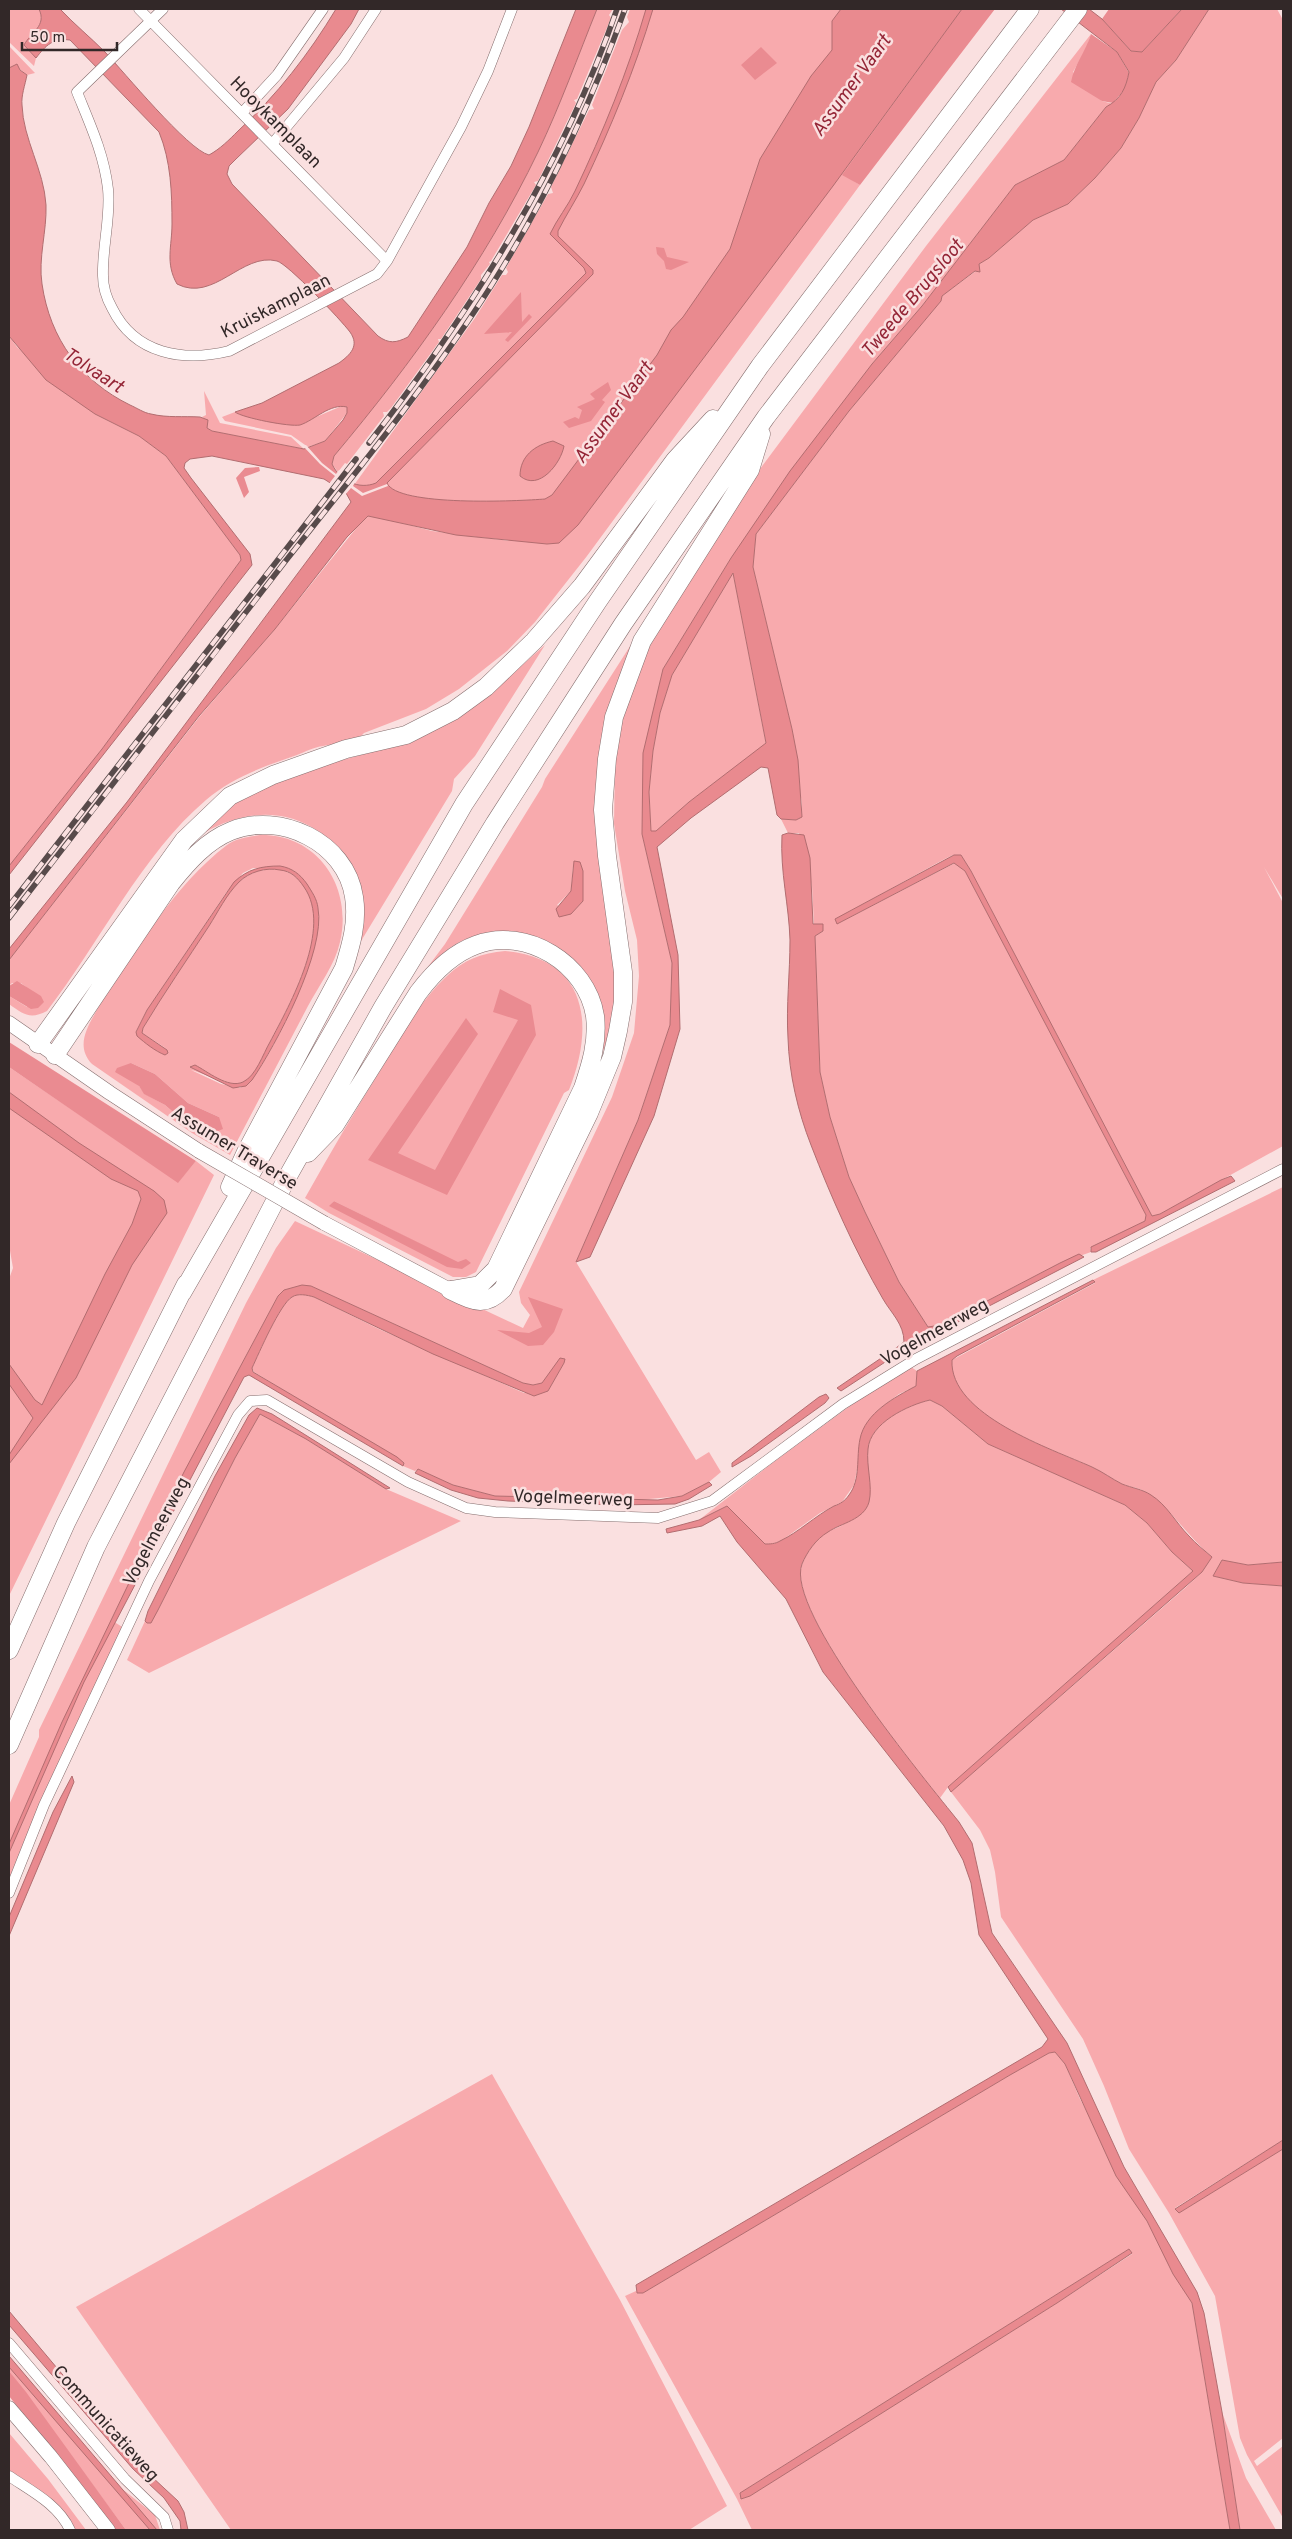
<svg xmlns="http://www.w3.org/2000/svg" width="1292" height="2539" font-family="Overpass,sans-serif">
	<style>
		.green { fill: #f8aaad; fill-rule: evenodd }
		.forest { fill: #ea8b91 }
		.water { fill: #e98a8f; stroke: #b26d70; fill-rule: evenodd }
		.pier { fill: #fae0e0 }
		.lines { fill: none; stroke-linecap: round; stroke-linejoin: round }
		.street-casing { stroke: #856e6e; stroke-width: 11 }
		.secondary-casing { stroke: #856e6e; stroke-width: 15 }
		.highway-casing { stroke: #856e6e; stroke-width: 19 }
		.street { stroke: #fff; stroke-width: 10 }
		.secondary { stroke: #fff; stroke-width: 14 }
		.highway { stroke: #fff; stroke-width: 18 }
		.rail-casing { stroke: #584b4b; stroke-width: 5.5 }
		.rail { stroke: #fae0e0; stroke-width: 4; stroke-dasharray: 11; stroke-linecap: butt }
		.secondary-bridge-casing { stroke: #856e6e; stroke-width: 15; stroke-linecap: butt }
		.secondary-bridge { stroke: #fff; stroke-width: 14 }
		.labels { text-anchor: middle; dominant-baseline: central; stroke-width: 5; stroke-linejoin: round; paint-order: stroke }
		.street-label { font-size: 18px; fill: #322828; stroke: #fae0e0 }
		.water-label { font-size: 19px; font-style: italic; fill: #942536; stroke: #fae0e0 }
	</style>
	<rect width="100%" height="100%" fill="#fae0e0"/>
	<!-- green -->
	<path class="green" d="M9,9H39C47,26 31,32 24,45L36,58L34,66L9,42Z
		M597,9H613L609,15L611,18L577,99L574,100L576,103L538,181L534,182L536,185L491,261L489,262L490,264L481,275V279L441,339H438L439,342L391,408L387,412H383L384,416L347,464L345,463L338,472L332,464L334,456C412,363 485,262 538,152C560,106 578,56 597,9Z
		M630,9H977L852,180L860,185L587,556L535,622L507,651L459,689L426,709L364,733C354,745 336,743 323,746C314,747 305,752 297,755C265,766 233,777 206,800C143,853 98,945 47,1011C30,1020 23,1014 9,1004V996L27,1007L26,987L21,983H12L9,986V960L200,716L275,629L362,521L368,516H375L432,531L510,541L354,485L475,318L502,275H506L508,272L506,268L548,194L553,193L551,187L589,110L594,109L592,105L622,30L629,22L627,17Z
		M1209,9H1277L1283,20V899L1264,867L1283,903V1146L1160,1214L1152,1216L971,871L961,855H953L941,861L836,919L841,922L955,863L965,871L1146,1215L1145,1221L1090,1248L1091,1252L1060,1263L941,1325L928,1327L899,1282L865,1212L849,1177L830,1117L820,1072L815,936L823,931V924H814L812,886L799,833H788L781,819L796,820L802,817V805L792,729L753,567L756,534L849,411L941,301L942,296L976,271L979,264L989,258L1033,220L1068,204L1095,178L1121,148L1139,118L1156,82L1176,60Z
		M1091,34L1087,47L1073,72L1102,101L1113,104L1106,107L1064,160L1015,185L922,306L872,364L867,378L731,558L663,669L642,834L672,963L670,1025L638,1120L576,1262L696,1460L709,1452L721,1472L709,1482L682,1496L638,1500L495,1496L453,1485L418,1469L415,1471L403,1466L404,1463L254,1372L252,1368C259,1353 280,1304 292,1297C298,1293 307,1295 314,1297L381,1330L524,1393L548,1391L564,1363L550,1373L543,1383L533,1385L523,1383L311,1286L284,1290L278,1296L178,1486L111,1620L124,1628L40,1803L9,1879V1805L39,1737V1730L246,1303L276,1248L295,1221L523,1328L530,1315L521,1303L519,1292L612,1097L634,1033L639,976L637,940L625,891L614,824L615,763L622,717L648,649L679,595L757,473L926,246Z
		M9,46L35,73L27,75L16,66L9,72Z
		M9,336L17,347L95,414L139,436L166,456L240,555L241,560L102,749L9,866Z
		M204,391L220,423L291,437L304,449L212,431L207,428L206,420L202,417L206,415Z
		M342,406L347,407V413L325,441L308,447L291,435L225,421L222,417L235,412L250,417L297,425Z
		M733,573L766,744L689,802L656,831H651L649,792L653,751L660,713L672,675Z
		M643,626C624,677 601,728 596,782C594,806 599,830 602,854C612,922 628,993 600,1059C603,1043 607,1026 603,1010C589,950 519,915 464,940C449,946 439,958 427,968L445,944L542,787L545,779ZM573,867L582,871L583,901L571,914L557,905L571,891Z
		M545,645L475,756L454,779L452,791L355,951C360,933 365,916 363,898C362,885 354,870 346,860C311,809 255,803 204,833L234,802L259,788L317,767L390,747L487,696Z
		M260,835C318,834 353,887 340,942C335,965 319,985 308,1006C282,1056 256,1105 230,1155L192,1133L92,1064C74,1045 89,1025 99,1006C136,951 174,885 227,845C236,838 249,837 260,835ZM253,868L293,870C303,881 314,891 318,907C326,943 282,1035 261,1066C256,1074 247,1081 240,1088L221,1084L191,1070C203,1073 232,1087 242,1083C256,1077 264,1053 271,1040C291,1002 332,928 305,887C299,879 291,872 281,870C267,867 249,872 239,882C226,894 218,911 209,926C187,960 164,993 143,1028L142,1033L167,1049L136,1032L147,1010L226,893L243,873ZM131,1063L155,1074L188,1103L219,1117L210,1134L188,1125L165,1105L145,1094L139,1086Z
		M505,951C588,959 595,1025 569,1090L564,1093L476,1272L466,1277H453L329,1213L305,1198C330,1153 356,1109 383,1066C401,1035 420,1001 447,976C463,960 482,953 505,951ZM334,1201L458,1263L330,1206Z
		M9,1067L178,1182L196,1161L214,1175L9,1596V1279L13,1268L9,1245Z
		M1283,1187V1562L1248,1565L1222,1560L1213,1576L1243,1583L1283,1586V2140L1175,2208L1179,2213L1283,2149V2438L1254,2461L1257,2466L1283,2446V2518L1247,2455L1240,2438L1215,2296L1169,2213L1129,2149L1104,2086L1083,2039L1001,1917L995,1872L990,1850L980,1830L951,1792L1185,1588L1202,1572L1212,1557C1187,1536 1171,1508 1144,1491C1137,1487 1129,1487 1122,1484C1112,1479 1103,1472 1092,1467C1052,1449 949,1416 952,1360L1095,1283L1093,1280Z
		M911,1367L917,1371L916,1386L899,1394L878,1410L866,1425L854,1485L842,1502L820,1513L781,1541L772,1544H765L758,1540L727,1506L699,1520L771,1464L854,1403Z
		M930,1400L942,1406L988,1444L1125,1505L1147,1523L1172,1552L1193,1571L948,1787L940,1798C910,1761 787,1609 802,1565C806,1553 816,1539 827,1532C832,1529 839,1528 844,1524C854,1518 861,1508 869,1501C869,1484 864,1463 868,1447C873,1422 907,1405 930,1400Z
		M260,1414L306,1439L386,1489L461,1521L149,1673L127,1660L145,1621L147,1623L158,1610L235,1458Z
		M1055,2052L1065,2064L1080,2099L1192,2303L1230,2530H752L737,2499L625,2296L636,2291L637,2293H643L1010,2075L1049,2053ZM1129,2249L1132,2254L1057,2303L750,2496L741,2499L740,2493Z
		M492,2074L620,2300L727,2506L689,2530H231L76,2307Z
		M9,2357L121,2488L155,2515L160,2530H126L9,2371Z
		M1222,2412L1246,2478L1276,2530H1240Z
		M9,2433L48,2479L86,2530H75C64,2502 33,2486 9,2470Z"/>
	<!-- forest -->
	<path class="forest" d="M962,9H995L860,185L842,175Z
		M1109,9H1182L1142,52L1131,51L1102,19Z
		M1091,34L1117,52L1129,73L1125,89L1113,103L1102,101L1071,82C1074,65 1086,51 1091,34Z
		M761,47L777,63L755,80L741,65Z
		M656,247L664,248L667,257L689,262L671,270L666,269L664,261L657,254Z
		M521,292L522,322L529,314L532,317L508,342L505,340L512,332L484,334Z
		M608,382L611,390L602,400L605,402L591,421L569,428L563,422L575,417L579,419L582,410L577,407L595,399L590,394Z
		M259,467L260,471L244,477L249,492L244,498L236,478L245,468Z
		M17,981L41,996L44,1002L38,1008L31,1009L9,996V986Z
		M500,989L531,1005L536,1035L447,1195L368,1160L466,1018L478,1034L398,1153L435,1170L518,1020L493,1012Z
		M9,1042L196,1161L178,1183L9,1067Z
		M131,1063L155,1074L188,1103L219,1117L223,1129L210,1134L188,1125L165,1105L144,1094L139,1086L115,1072L117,1068Z
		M334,1201L458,1262L466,1259L471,1263L462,1269L447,1267L329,1206Z
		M528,1297L563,1309L554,1332L543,1345L528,1346L497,1330L529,1333L542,1327Z
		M9,2371L26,2392L126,2530H115L9,2396Z"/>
	<!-- water -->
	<path class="water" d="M39,9H60C74,24 90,37 105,52C123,71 188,150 209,155C220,149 229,140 238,131C277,95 309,54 336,9H359L351,24L288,109L236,159L229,166L227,174L232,184L378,336C389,344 396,343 408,337L467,247L489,203L511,166L529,127L576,9H597C578,56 560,106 538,152C485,262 412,363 334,456L332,464C340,481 359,490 376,483L586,273L584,268L550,234C557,219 568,206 575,191C603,132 628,71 646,9H653C635,69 611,127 584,184C576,200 566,215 558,231V236L593,270V274L387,483C397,507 520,501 545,499L552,495L657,355L671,330L683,317L730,249L760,159L811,76L832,50V21L841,9H962L833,186L578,525L559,543L547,544L456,535L368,516L347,537L275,629L199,716L9,960V949L127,802L351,502L346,493L324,479L212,456L190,459L185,463L184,468L191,478L250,554L252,565L9,875V866L102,749L241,560L240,555L166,456L139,436L95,414L46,380L9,336V68L17,64L20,70L27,75C25,85 21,96 22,105C23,139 44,170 46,205C47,231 38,258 42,284C50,339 81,381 130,405C137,408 144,413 151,414C167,418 184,416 200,417L208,420L207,428L212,431L304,449L325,441L343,420L347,413V407C330,403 315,420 300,425C290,427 243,418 235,412L262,403L339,363C350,355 360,346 350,332C341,320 288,264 277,261C242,252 214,303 177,284C165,263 172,246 172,224C172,193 171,161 159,132L70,40C53,38 46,45 36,58L24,45C31,32 47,26 39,9Z
		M1061,9H1089L1102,19L1131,51L1142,52L1182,9H1209L1176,60L1156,82L1139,118L1121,148L1095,178L1068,204L1033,220L989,258L979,264L980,272L975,271L942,296L941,301L849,411L756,534L753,567L792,729L798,760L802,817L796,820L781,819L777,815L768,768L761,767L691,818L657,847L678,955L680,1029L654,1116L590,1257L576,1262L638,1120L670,1025L672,963L642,834L643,753L663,669L731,558L790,471L872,364L922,306L1015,185L1064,160L1106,107C1121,99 1126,88 1129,72L1117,52ZM733,573L766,743L689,802L656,831H651L649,792L653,751L660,713L672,675Z
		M553,441L564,446C561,463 539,492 520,476C520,456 535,445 553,441Z
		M788,833L804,835L810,858L813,924H823V931L815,936L820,1072L830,1117L849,1177L865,1212L899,1282L928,1327L941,1325L1060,1263L1079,1254L1084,1257L902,1351L841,1391L837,1388L896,1348L904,1342C904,1324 891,1313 883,1299C855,1251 831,1197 811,1145C798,1112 789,1074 788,1038C786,1006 790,973 790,940C789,905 780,872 782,835Z
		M954,855H961L971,871L1152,1216L1160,1214L1221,1180L1231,1176L1235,1181L1096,1252H1091V1247L1145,1221L1146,1215L965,871L954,863L837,924L835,919Z
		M574,861L580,862L583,871V901L571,914L559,917L556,909L571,891Z
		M280,866C292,868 300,874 307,884C312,892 317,899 318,908C326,951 276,1045 252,1080L246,1086L233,1088L190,1067L195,1065C207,1071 228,1089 243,1082C256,1076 263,1054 270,1042C290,1004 333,928 304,887C298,878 291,871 280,870C266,867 249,872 239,882C226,895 218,912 209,926C187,960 164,993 143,1028L142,1033L167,1050L168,1053L165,1055C155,1051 145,1043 137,1036L136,1032L147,1010L234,882C248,869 261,866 280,866Z
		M9,1092L79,1143L154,1191L164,1200L167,1213L132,1265L76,1378L9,1464V1455L33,1418L9,1384V1364L35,1400L42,1405L105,1274L132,1224L141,1199L138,1191L111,1179L9,1108Z
		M1093,1280L1095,1282L957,1356L952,1360C949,1415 1052,1449 1092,1467C1103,1472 1112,1479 1122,1484C1132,1488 1142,1489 1151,1495C1167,1505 1176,1523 1189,1536C1196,1544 1204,1550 1212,1557L1202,1572L951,1792L948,1787L1193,1571L1172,1552L1147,1523L1125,1505L988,1444L942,1406L930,1400C908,1405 870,1423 868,1449C866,1466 873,1486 869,1502C864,1520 841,1523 828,1532C816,1539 807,1552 802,1564C784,1610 927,1782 959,1822L972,1843L992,1933L1067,2043L1124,2167L1197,2292L1204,2313L1222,2412L1240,2530H1230L1192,2303L1173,2274L1147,2221L1116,2176L1065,2064L1055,2052L1049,2053L1010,2075L643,2293H637L636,2285L1042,2047L1048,2039L979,1935L971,1883L963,1860L944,1826L823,1672L786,1599L737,1542L720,1516L702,1526L667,1533L666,1529L699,1520L727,1506L765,1544C770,1544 775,1544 780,1541C799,1532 815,1516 834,1506C840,1504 845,1501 849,1495C861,1479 856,1458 860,1439C865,1413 895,1397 916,1386L917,1371Z
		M302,1285L311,1286L523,1383L533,1385L542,1383L560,1358L565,1359L564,1363L548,1391L534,1396L433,1354L314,1297C307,1295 298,1293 292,1297C280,1304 259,1353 252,1368L253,1372L397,1457L404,1463L403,1466L249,1375L244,1377L84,1682L9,1853V1844L62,1722L141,1558L184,1472L278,1296L284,1290Z
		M826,1394L829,1398L825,1403L751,1456L732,1467V1463L819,1397Z
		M257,1408L272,1414L390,1488L386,1489L306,1439L260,1414L235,1458L158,1610L151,1623H147L145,1621L148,1611L215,1476L249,1415Z
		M418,1469L453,1485L495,1496L658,1500L682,1496L709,1482L712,1485L689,1499L675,1504L615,1505L508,1501L478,1498L451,1490L415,1473Z
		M1222,1560L1248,1565L1283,1562V1586L1243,1583L1213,1576Z
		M72,1776L74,1782L9,1936V1917L53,1812Z
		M1283,2140V2149L1179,2213L1175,2209Z
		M1129,2249L1132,2253L1057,2303L750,2496L741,2499L740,2493Z
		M9,2311L137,2463L178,2501L184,2512L188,2530H181L180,2521L164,2498L133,2469L9,2325Z
		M9,2356L157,2530H150L9,2367Z"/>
	<!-- pier -->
	<path class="pier" d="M306,445L322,463L336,474L339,470L355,482L353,486L363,493L387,484L388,486L362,496L351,488L345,495L328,485L335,476L320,464L303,446Z"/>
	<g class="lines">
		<defs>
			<path id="street" d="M139,9L387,261
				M163,9L77,92C90,124 104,154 108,189C111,217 102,247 103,276C103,287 107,299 112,308C135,355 184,362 229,351L377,274L387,261L461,127L488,71L512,9
				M242,113L277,75L323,9
				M273,143L344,58L376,9
				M9,1893L44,1805L149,1581L238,1415L250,1401L267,1400L408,1482L466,1508L495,1512L658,1518L712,1501L843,1404L916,1359L1283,1169
				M9,2343L125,2479L164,2517L168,2530
				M9,2476C31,2491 58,2504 70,2530"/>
			<path id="secondary" d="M9,1023L110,1093L199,1151
				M324,1223L450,1290
				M9,2408L51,2457L108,2530"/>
			<path id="highway" d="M38,1044L184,840L230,796L273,775L346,749L406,735L453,711L486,687L534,641L582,586L675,460L713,419
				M55,1055L171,883C187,863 206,841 231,831C280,811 346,842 354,897C358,922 351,945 344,968L246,1152L230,1187
				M308,1153L335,1125L418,993C433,973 451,954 476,945C526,926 587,964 595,1016C598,1042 591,1064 583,1088L496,1269L480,1285L451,1290
				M450,1290C472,1300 484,1309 503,1289L589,1113L612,1057L618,1031L623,1002V972L607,856L603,810L607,759L614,717L642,641L750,470L761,434
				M182,1293L464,804L598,601L760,366L1030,9
				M9,1650L66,1523L186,1284
				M9,1745L96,1547L288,1176L383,1007L495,823L623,624L766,417L1078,9"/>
		</defs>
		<!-- street casing -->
		<use href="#street" class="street-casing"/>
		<!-- secondary casing -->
		<use href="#secondary" class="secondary-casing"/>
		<!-- highway casing -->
		<use href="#highway" class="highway-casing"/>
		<!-- street -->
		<use href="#street" class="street"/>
		<!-- secondary -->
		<use href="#secondary" class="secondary"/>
		<!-- highway -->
		<use href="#highway" class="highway"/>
		<defs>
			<path id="rail" d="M369,443C472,310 562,168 617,9
				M9,906L356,459
				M9,918C101,800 193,682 284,563C356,472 431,381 493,283C547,197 591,104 625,9"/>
		</defs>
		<!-- rail casing -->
		<use href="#rail" class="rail-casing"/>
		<!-- rail -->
		<use href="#rail" class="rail"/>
		<defs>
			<path id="secondary-bridge" d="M199,1151L324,1223"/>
		</defs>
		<!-- secondary-bridge casing -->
		<use href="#secondary-bridge" class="secondary-bridge-casing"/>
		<!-- secondary-bridge -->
		<use href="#secondary-bridge" class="secondary-bridge"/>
	</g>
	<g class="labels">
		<!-- street labels -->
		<g class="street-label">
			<text transform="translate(275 123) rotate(45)">Hooykamplaan</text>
			<text transform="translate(276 307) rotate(-27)">Kruiskamplaan</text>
			<text transform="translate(234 1149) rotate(31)">Assumer Traverse</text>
			<text transform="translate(935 1333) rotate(-29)">Vogelmeerweg</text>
			<text transform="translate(573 1499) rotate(2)">Vogelmeerweg</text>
			<text transform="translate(157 1532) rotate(-62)">Vogelmeerweg</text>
			<text transform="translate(105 2424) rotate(48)">Communicatieweg</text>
		</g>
		<!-- water labels -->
		<g class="water-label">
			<text transform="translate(852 86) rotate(-54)">Assumer Vaart</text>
			<text transform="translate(913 299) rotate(-50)">Tweede Brugsloot</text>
			<text transform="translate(93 371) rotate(33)">Tolvaart</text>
			<text transform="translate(614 413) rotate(-54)">Assumer Vaart</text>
		</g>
	</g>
	<!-- border -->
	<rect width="1292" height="2539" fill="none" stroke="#322828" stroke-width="20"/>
	<!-- scale -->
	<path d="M22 42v8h95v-8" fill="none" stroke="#322828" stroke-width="2.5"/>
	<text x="30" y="42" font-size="15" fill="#322828" stroke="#fae0e0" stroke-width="4" paint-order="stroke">50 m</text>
</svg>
